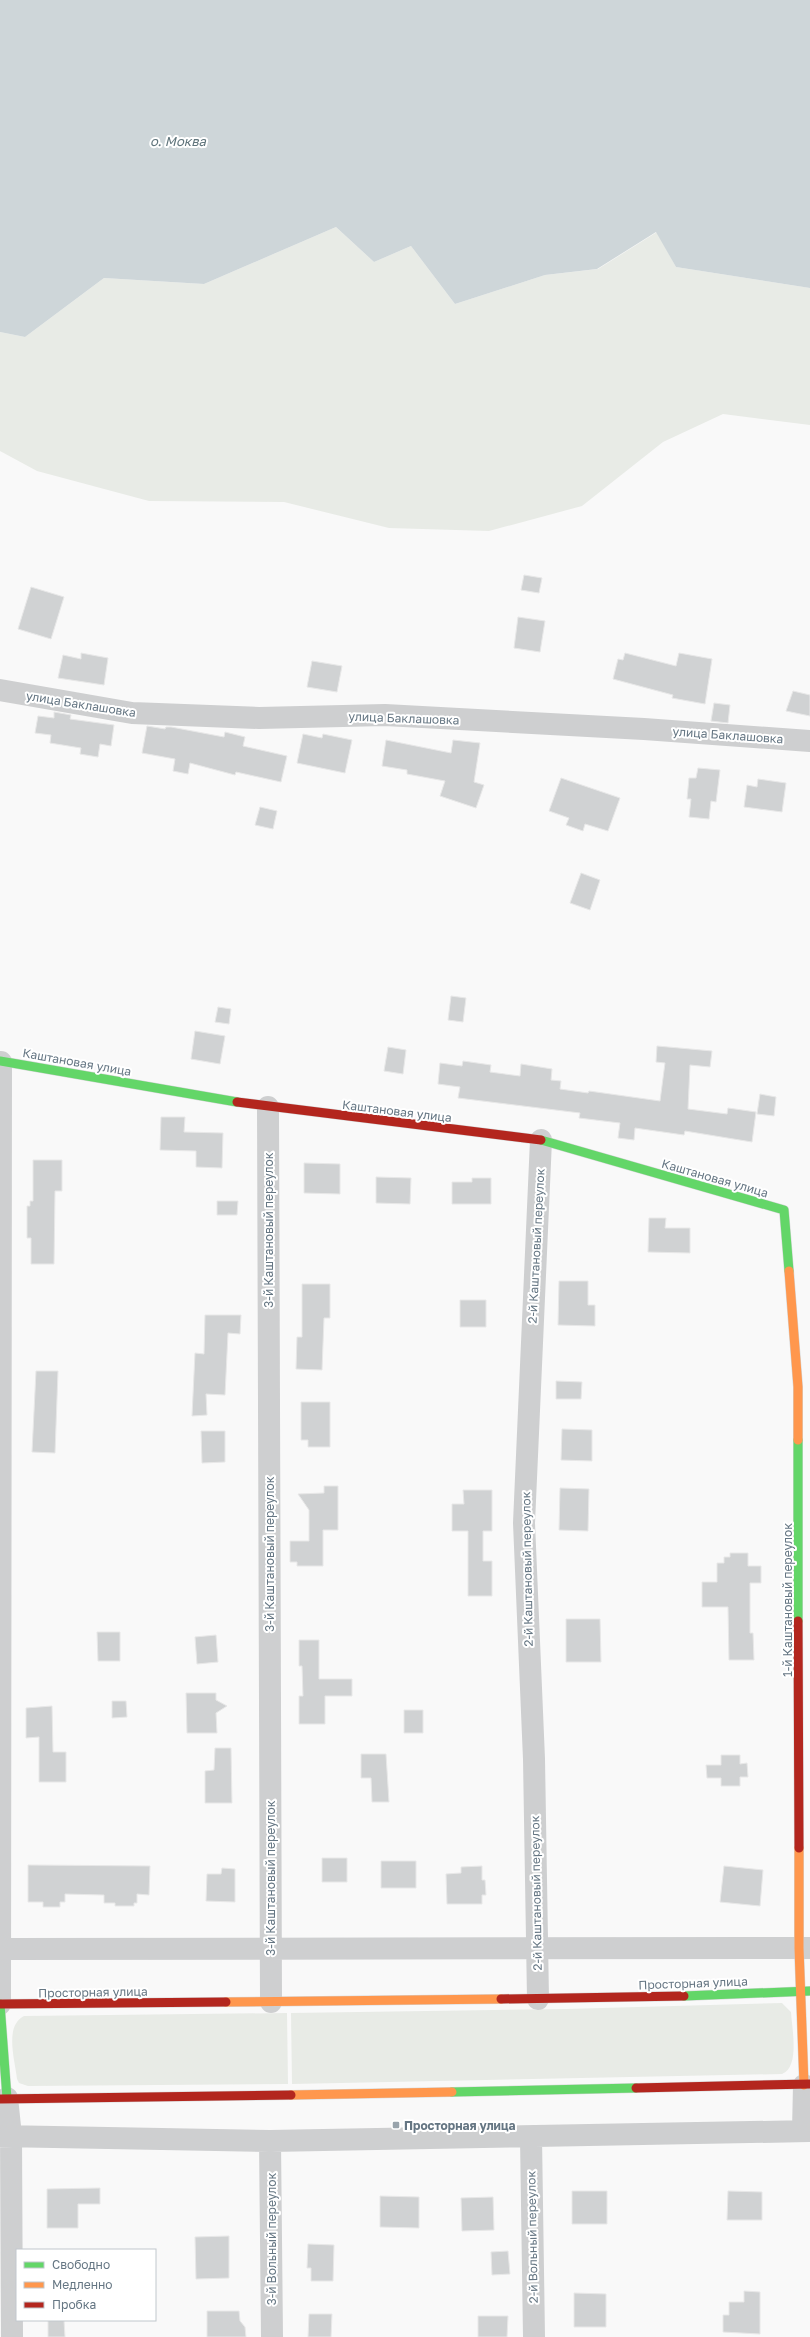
<svg xmlns="http://www.w3.org/2000/svg" width="810" height="2337" font-family="'Golos Text',sans-serif">
	<style>
		.green { fill: #e8ebe6 }
		.water { fill: #ced6d9 }
		.building { fill: #d0d2d3; stroke: #e8e8e8 }
		.lines { fill: none; stroke-linecap: round; stroke-linejoin: round }
		.fast-casing { stroke: #d5d6d7; stroke-width: 10 }
		.slow-casing { stroke: #d5d6d7; stroke-width: 10 }
		.jam-casing { stroke: #d5d6d7; stroke-width: 10 }
		.street { stroke: #cecfd0; stroke-width: 22 }
		.fast { stroke: #63d668; stroke-width: 9 }
		.slow { stroke: #ff974d; stroke-width: 9 }
		.jam { stroke: #b3261e; stroke-width: 9 }
		.poi-dot { fill: #99a4ac; stroke: #fff; stroke-width: 1.5 }
		.labels { text-anchor: middle; dominant-baseline: central; stroke-width: 4; stroke-linejoin: round; paint-order: stroke }
		.street-label { font-size: 12px; fill: #657683; stroke: #fff }
		.poi-label { font-size: 12px; font-weight: bold; fill: #657683; stroke: #fff; text-anchor: start }
		.water-label { font-size: 13px; font-style: italic; fill: #60757c; stroke: #fff }
	</style>
	<rect width="100%" height="100%" fill="#f9f9f9"/>
	<!-- green -->
	<path class="green" d="M336,227L374,262L411,246L455,304L545,275L598,269L657,232L676,267L810,288V425L723,414L663,442L582,506L489,531L389,528L284,502L149,501L37,471L0,451V332L25,337L104,278L204,284Z
		M782,2003L791,2012C792,2029 800,2067 782,2074L292,2084L291,2013L566,2009Z
		M287,2013L288,2084L28,2086L19,2083L17,2079C15,2060 4,2026 24,2016Z"/>
	<!-- water -->
	<path class="water" d="M0,0H810V288L676,267L656,232L597,269L545,275L455,304L411,246L374,262L336,227L204,284L104,278L25,337L0,332Z"/>
	<!-- building -->
	<path class="building" d="M524,575L542,578L539,593L521,590Z
		M31,587L64,597L51,639L18,629Z
		M518,617L545,621L540,652L514,648Z
		M81,653L108,658L104,685L58,678L63,655L81,659Z
		M625,653L676,666L679,653L712,659L705,704L672,698L673,695L613,679L618,659L623,660Z
		M312,661L342,666L337,692L307,687Z
		M793,691L810,695V716L786,711Z
		M714,703L730,705L728,723L711,721Z
		M54,712L71,715L70,719L114,725L111,746L100,744L98,757L80,754L81,748L50,743L51,735L35,733L38,716L54,718Z
		M147,726L165,729L166,727H171L224,737L225,732L245,737L243,746L287,756L281,782L236,772L235,775L190,763L188,774L173,771L175,759L142,753Z
		M303,734L322,738L323,734L352,740L345,773L297,763Z
		M386,740L451,753L453,740L480,743L474,782L484,785L476,808L440,796L445,781L407,774V770L382,766Z
		M698,768L720,770L716,802L711,801L709,819L689,817L691,799H687L689,778H696Z
		M561,778L620,798L608,831L585,824L583,831L566,825L569,818L549,811Z
		M758,779L786,783L782,812L744,807L747,785L757,787Z
		M260,807L277,811L273,829L255,825Z
		M581,873L600,880L590,910L570,903Z
		M451,996L466,998L463,1022L448,1020Z
		M218,1007L231,1009L229,1024L215,1022Z
		M195,1031L225,1036L220,1064L191,1059Z
		M657,1046L712,1051L710,1067L690,1065L688,1109L727,1114L728,1108L756,1112L752,1142L685,1131L684,1135L635,1128L634,1140L618,1138L620,1123L579,1118L580,1113L458,1098L460,1087L438,1084L440,1063L462,1066L463,1061L491,1065L490,1072L520,1076L521,1064L552,1069L551,1080L561,1081L560,1089L588,1093L589,1091L660,1101L665,1063L656,1062Z
		M388,1047L406,1050L403,1074L384,1071Z
		M760,1094L776,1097L774,1116L757,1114Z
		M161,1117H185L184,1132L223,1133L222,1168L196,1167V1151L160,1150Z
		M33,1160H62V1191H55L54,1264H31V1238H27V1206H30V1201H33Z
		M304,1163L340,1164V1194L304,1193Z
		M376,1177L411,1178L410,1204L376,1203Z
		M472,1178H491V1204H452V1182H472Z
		M217,1201H238L237,1215H217Z
		M649,1218H666L665,1228H690V1253L648,1252Z
		M559,1281H588V1305H595V1326L558,1325Z
		M302,1284H330V1318H324L322,1370L296,1369L297,1337H302Z
		M460,1300H486V1327H460Z
		M205,1315H241L240,1334L228,1333L225,1395L206,1394L207,1415L192,1416L195,1353L204,1354Z
		M36,1371H58L55,1453L32,1452Z
		M556,1381L582,1382L581,1399H556Z
		M301,1402H330V1447H308V1440H301Z
		M562,1429L592,1430V1461L561,1460Z
		M201,1431H225V1462L202,1463Z
		M324,1486H338V1530H323V1566H297V1562H290V1541H309V1510L298,1494L324,1493Z
		M560,1488L589,1489L588,1531L559,1530Z
		M463,1490H492V1531H483V1561H492V1596H468V1531H452V1504H464Z
		M730,1553H748V1566H761V1583H750V1633H753L754,1660H729L728,1607H702V1582H717V1563H724V1557H730Z
		M566,1619H600L601,1662H566Z
		M97,1632H120V1661H98Z
		M216,1635L218,1662L197,1664L195,1637Z
		M299,1640H319V1679H352V1696H325V1724H299V1696H303L302,1666H299Z
		M186,1693H216V1700L227,1706L216,1713L217,1733H187Z
		M112,1701H126L127,1717L112,1718Z
		M52,1706L53,1752H66V1782H39V1737L26,1738V1708Z
		M404,1710H423V1733H404Z
		M215,1748H231L232,1803H205V1771L214,1770Z
		M361,1754H386L389,1802H372L371,1778H361Z
		M721,1755H740V1764L747,1763L748,1777H740V1786H721V1778H707L706,1765H721Z
		M322,1858H347V1882H322Z
		M381,1861H416V1888H381Z
		M28,1865L150,1866L149,1895L137,1894V1903H134V1906H115V1903H104V1895L65,1894V1902H60V1907H43V1902H28Z
		M482,1866V1880H485L486,1895H482V1904H447L446,1874L461,1873V1867Z
		M724,1866L763,1870L760,1906L720,1902Z
		M222,1868L235,1869V1902L206,1901L207,1874H221Z
		M100,2188V2204H78V2228H47V2189Z
		M572,2191H607V2224H572Z
		M728,2191L762,2192V2220H727Z
		M380,2196L419,2197V2228L380,2227Z
		M493,2197L494,2230L462,2231L461,2198Z
		M229,2236V2278L196,2279L195,2237Z
		M308,2244L334,2245L333,2281H311V2268H307Z
		M508,2251L510,2274L492,2275L491,2252Z
		M744,2291L760,2292V2334L723,2332V2315H729V2302H744Z
		M574,2293L606,2294V2327H574Z
		M207,2311H239L240,2321L245,2327L246,2337H207Z
		M309,2314H332L331,2337H308Z
		M478,2316H508L507,2337H478Z
		M48,2320H64L65,2337H48Z"/>
	<g class="lines">
		<defs>
			<path id="fast" d="M0,1061L237,1102
				M541,1140L784,1210L789,1271
				M798,1440V1621
				M684,1996L810,1991
				M0,2004L7,2098
				M452,2092L636,2088"/>
			<path id="slow" d="M789,1271L798,1387V1440
				M799,1848V1948L804,2085
				M226,2002L501,1999
				M291,2095L452,2092"/>
			<path id="jam" d="M237,1102L541,1140
				M798,1621L799,1848
				M501,1999L684,1996
				M0,2004L226,2002
				M636,2088L810,2084
				M0,2099L291,2095"/>
		</defs>
		<!-- fast casing -->
		<use href="#fast" class="fast-casing"/>
		<!-- slow casing -->
		<use href="#slow" class="slow-casing"/>
		<!-- jam casing -->
		<use href="#jam" class="jam-casing"/>
		<!-- street -->
		<path class="street" d="M0,690L132,713L259,718L385,715L644,729L810,741
			M268,1107L271,2002
			M0,1949L810,1948
			M538,1999L534,1759L524,1523L541,1140
			M0,2004L1,1062
			M7,2098L11,2136L12,2337
			M803,2131L804,2085
			M0,2136L270,2141L810,2131
			M531,2137L534,2337
			M270,2141L272,2337"/>
		<!-- fast -->
		<use href="#fast" class="fast"/>
		<!-- slow -->
		<use href="#slow" class="slow"/>
		<!-- jam -->
		<use href="#jam" class="jam"/>
	</g>
	<!-- markers -->
	<rect class="poi-dot" x="392" y="2121" width="8" height="8" rx="2"/>
	<g class="labels">
		<!-- street labels -->
		<g class="street-label">
			<text transform="translate(81 704) rotate(9)">улица Баклашовка</text>
			<text transform="translate(404 718) rotate(2)">улица Баклашовка</text>
			<text transform="translate(728 735) rotate(4)">улица Баклашовка</text>
			<text transform="translate(77 1062) rotate(10)">Каштановая улица</text>
			<text transform="translate(397 1111) rotate(7)">Каштановая улица</text>
			<text transform="translate(715 1178) rotate(16)">Каштановая улица</text>
			<text transform="translate(268 1230) rotate(-90)">3-й Каштановый переулок</text>
			<text transform="translate(536 1246) rotate(-87)">2-й Каштановый переулок</text>
			<text transform="translate(269 1554) rotate(-90)">3-й Каштановый переулок</text>
			<text transform="translate(527 1569) rotate(-91)">2-й Каштановый переулок</text>
			<text transform="translate(787 1600) rotate(-90)">1-й Каштановый переулок</text>
			<text transform="translate(270 1878) rotate(-90)">3-й Каштановый переулок</text>
			<text transform="translate(536 1893) rotate(-91)">2-й Каштановый переулок</text>
			<text transform="translate(693 1983) rotate(-2)">Просторная улица</text>
			<text transform="translate(93 1992) rotate(-1)">Просторная улица</text>
			<text transform="translate(532 2237) rotate(-91)">2-й Вольный переулок</text>
			<text transform="translate(271 2239) rotate(-90)">3-й Вольный переулок</text>
		</g>
		<!-- poi labels -->
		<g class="poi-label">
			<text x="404" y="2125">Просторная улица</text>
		</g>
		<!-- water labels -->
		<g class="water-label">
			<text x="178" y="141">о. Моква</text>
		</g>
	</g>
	<!-- legend -->
	<rect x="16" y="2249" width="140" height="72" fill="#ffffff" stroke="#c1c8cd"/>
	<rect x="24" y="2262" width="20" height="6" fill="#63d668" stroke="#c1c8cd"/>
	<text x="52" y="2269" font-size="12" fill="#657683">Свободно</text>
	<rect x="24" y="2282" width="20" height="6" fill="#ff974d" stroke="#c1c8cd"/>
	<text x="52" y="2289" font-size="12" fill="#657683">Медленно</text>
	<rect x="24" y="2302" width="20" height="6" fill="#b3261e" stroke="#c1c8cd"/>
	<text x="52" y="2309" font-size="12" fill="#657683">Пробка</text>
</svg>
